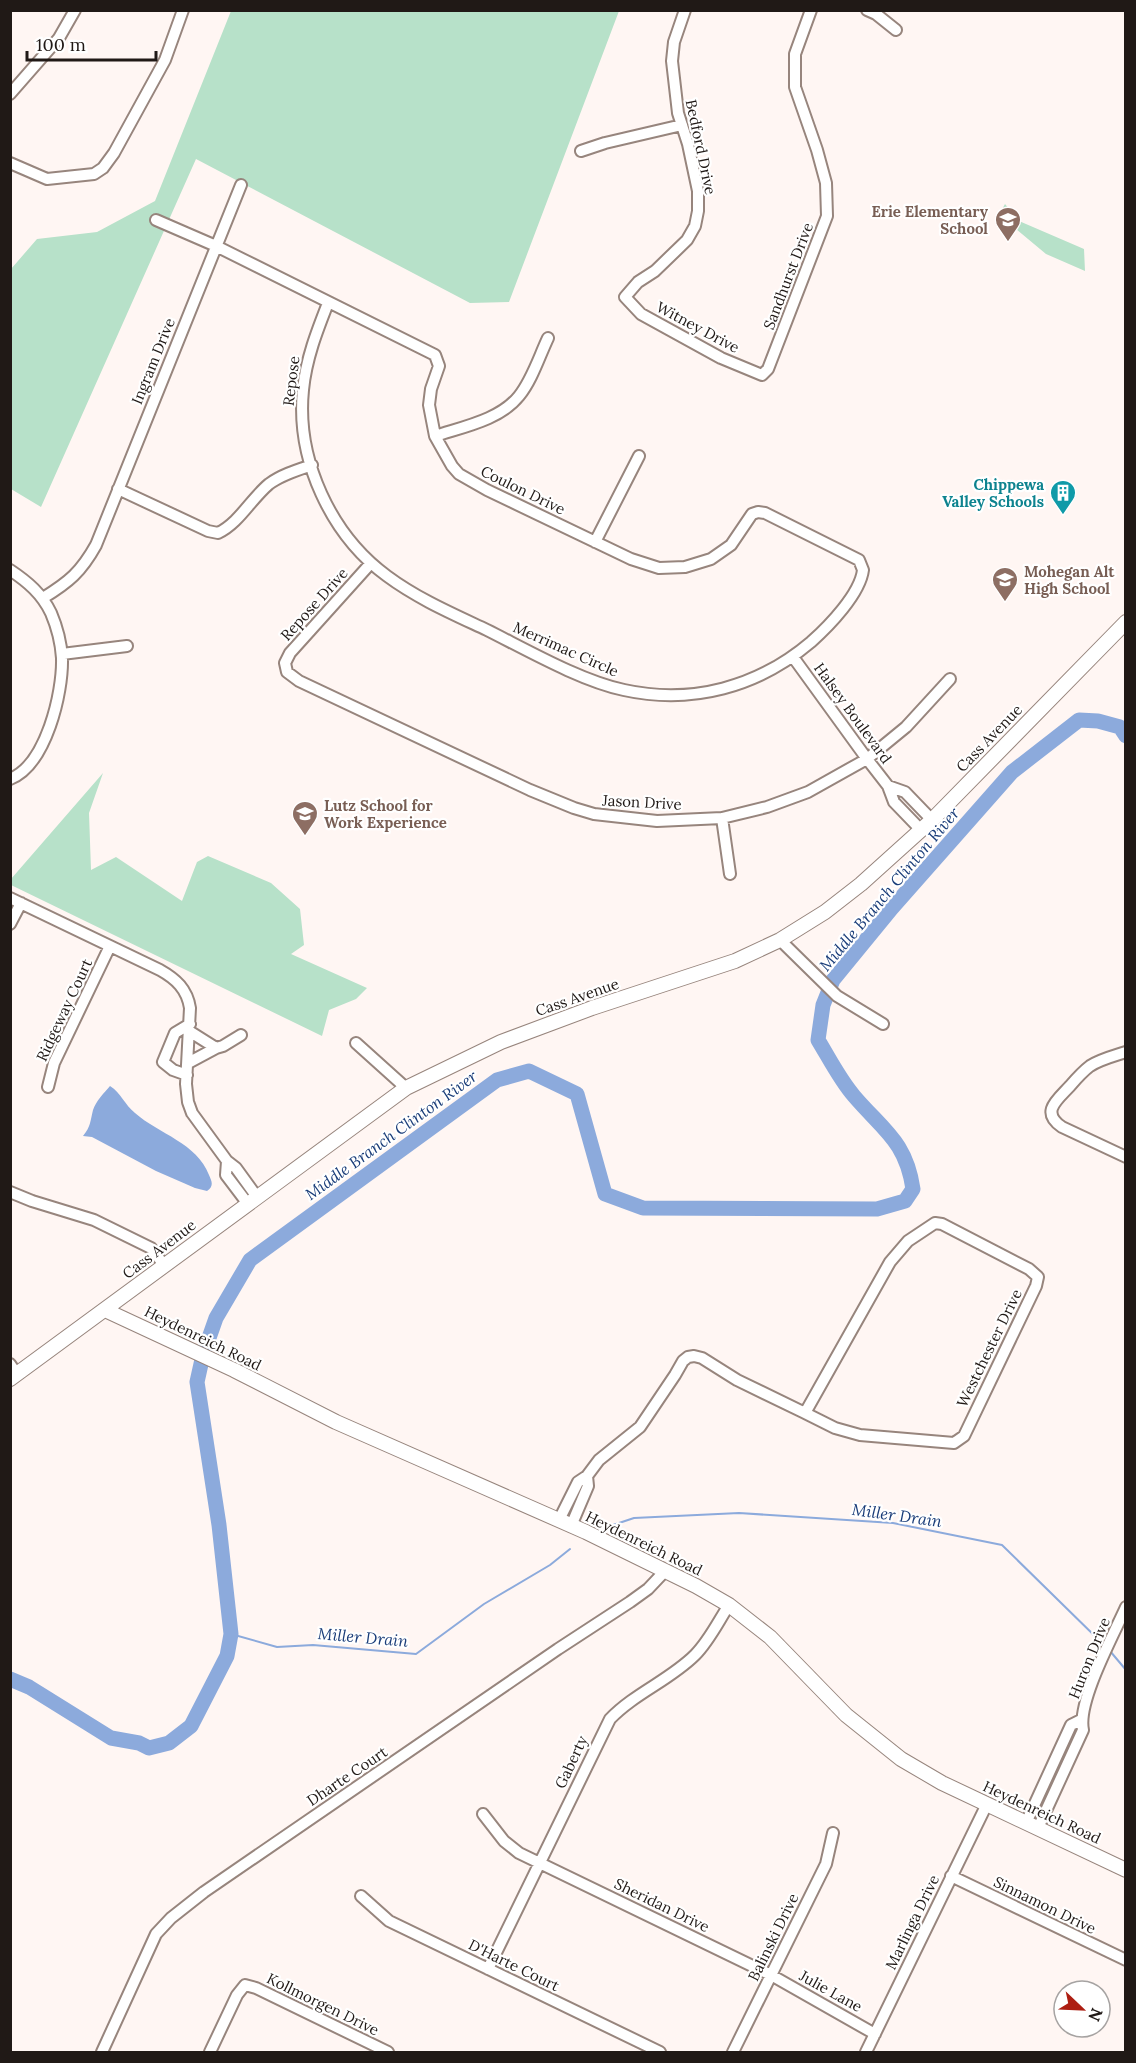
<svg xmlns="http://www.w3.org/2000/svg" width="1136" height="2063" font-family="Lora,serif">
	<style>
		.green { fill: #b7e1c9 }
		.water { fill: #8caadc }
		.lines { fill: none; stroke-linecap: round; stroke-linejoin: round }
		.stream { stroke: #8caadc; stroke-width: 2 }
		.river { stroke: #8caadc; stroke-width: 15 }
		.street-casing { stroke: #97857d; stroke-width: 14 }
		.secondary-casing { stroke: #97857d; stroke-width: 16 }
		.street { stroke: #fff; stroke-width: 10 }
		.secondary { stroke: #fff; stroke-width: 14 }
		.labels { text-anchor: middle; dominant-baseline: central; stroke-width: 4.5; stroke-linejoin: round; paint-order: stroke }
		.street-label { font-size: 15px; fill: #201916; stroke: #fff }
		.education-label { font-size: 15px; font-weight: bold; fill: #785e54; stroke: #fff; text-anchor: start }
		.culture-label { font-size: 15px; font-weight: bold; fill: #0d838f; stroke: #fff; text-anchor: end }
		.water-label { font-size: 16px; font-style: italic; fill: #1a3d79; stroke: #fff }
	</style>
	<rect width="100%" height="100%" fill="#fff6f3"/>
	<!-- green -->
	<path class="green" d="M231,11H619L509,302L470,303L196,159L41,507L11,489V269L37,239L97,232L155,201Z
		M1005,204L1019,221L1084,249L1085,271L1046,254L999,215Z
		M103,773L89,813L91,870L116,857L182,901L197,862L208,856L271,883L300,909L304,945L291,954L367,988L356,999L329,1010L322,1036L11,885V879Z"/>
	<!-- water -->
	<path class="water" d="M110,1086C121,1093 125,1105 135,1113C159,1134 197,1143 209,1175C212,1182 214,1186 207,1191L195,1188L156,1171L92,1137L83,1136C91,1126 90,1122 93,1110C96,1101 104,1093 110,1086Z"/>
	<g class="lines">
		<!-- stream -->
		<path class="stream" d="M613,1525L634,1518L739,1513L893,1523L1002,1545L1104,1645
			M231,1634L277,1647L313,1645L416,1654L484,1604L550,1565L570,1549
			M1110,1651L1126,1670"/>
		<!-- river -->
		<path class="river" d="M10,1679L29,1687L111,1738L139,1743L149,1748L169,1743L191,1726L227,1656L231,1634L219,1525L197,1382L203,1355L216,1318L250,1260L497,1080L529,1071L577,1094L605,1194L643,1208L877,1209L905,1201L913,1189C906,1141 883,1130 854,1096C840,1080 829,1058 818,1040L823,1005L833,980L892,908L1012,772L1079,720L1098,721L1120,727L1126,736"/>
		<defs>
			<path id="street" d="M685,10L674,42L672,61L678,113L688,144L698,191V211L695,226L687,240L655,271L638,282L625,297L641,314L721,358L762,375L768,369L827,216L826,183L817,150L795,87V54L811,10
				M867,10L876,14L896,30
				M10,94L59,38L75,10
				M581,151L605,143L682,125
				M10,163L47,179L94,174L103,168L114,153L165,60L183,10
				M156,220L216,246L435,355L439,366L431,389L429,405L435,436L452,466L459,474L487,490L631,559L659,568L685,567L711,559L731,545L752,514L758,512L765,513L859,560L863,570C860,594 829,626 811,642C758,687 692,705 624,690C581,681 527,650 487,630C453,614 418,599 387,576C331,535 296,460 303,390C306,359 317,331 328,303
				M435,436C462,427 500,420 519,396C532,380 539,357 548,338
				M118,489L208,531L218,533C239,523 251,499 269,484C281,475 297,470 312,465
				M595,542L639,456
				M371,563L290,653L285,663L287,672L299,681L530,790L574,808L594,814L657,821L722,818L767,807L808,792L867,759L906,727L950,679
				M10,570C28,582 42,594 51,613C57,627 61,643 62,658C63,693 46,765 10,779
				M43,598C69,582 81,572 96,545L241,185
				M62,654L127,646
				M793,657L867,759L888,786L894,802L921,830
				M888,786L905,792L932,820
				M722,818L730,874
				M10,898L160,970C176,979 187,989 190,1008L186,1084L188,1102L192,1113L227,1161
				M10,924L21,903
				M780,940L837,996L883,1024
				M356,1043L406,1088
				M216,1048L223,1046L241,1035
				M1126,1052C1114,1056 1101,1059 1090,1066C1082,1072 1076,1079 1070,1086C1057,1100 1040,1112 1062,1127L1126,1157
				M188,1063L216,1048L189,1031
				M187,1075L173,1070L163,1062L175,1033L190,1024
				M48,1087L54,1063L110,946
				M10,1192L32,1201L94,1220L151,1248L164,1265
				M248,1204L226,1175L227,1161L236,1168L257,1197
				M935,1223L942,1224L1029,1269L1038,1277L1036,1286L964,1436L954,1443L860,1435L835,1428L805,1413L890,1262L908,1241Z
				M10,1364L17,1374
				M587,1476L599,1460L640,1427L675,1375L683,1361L688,1357L694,1356L702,1358L737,1380L805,1413
				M559,1520L578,1482L587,1476L588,1486L571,1526
				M483,1814L504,1841L519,1853L771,1975L875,2034
				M1026,1823L1071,1725L1081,1720
				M1038,1828L1083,1730C1077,1702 1113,1636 1126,1607
				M951,1876L1126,1960
				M361,1896L389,1921L660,2052
				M488,1969L610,1719C635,1693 670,1680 695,1655C709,1641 718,1622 729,1605
				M102,2052L156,1934L171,1918L204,1892L558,1649L630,1602L648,1589L665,1571
				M210,2052L237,1995L245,1985L256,1988L388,2052
				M733,2052L826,1864L833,1833
				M866,2052L987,1804"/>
			<path id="secondary" d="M105,1310L234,1370L336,1422L586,1532L696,1586L729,1605L770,1637L846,1715L901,1759L942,1783L1126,1870
				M10,1379L406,1088L501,1042L592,1008L735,961L780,940L825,912L861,884L932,820L1126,622"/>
		</defs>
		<!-- street casing -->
		<use href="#street" class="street-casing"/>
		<!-- secondary casing -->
		<use href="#secondary" class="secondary-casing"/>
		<!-- street -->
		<use href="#street" class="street"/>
		<!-- secondary -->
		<use href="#secondary" class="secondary"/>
	</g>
	<!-- icons -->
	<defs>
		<symbol id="school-pin" viewBox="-11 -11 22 30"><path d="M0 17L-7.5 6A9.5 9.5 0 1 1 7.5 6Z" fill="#8d6e63" stroke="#fff"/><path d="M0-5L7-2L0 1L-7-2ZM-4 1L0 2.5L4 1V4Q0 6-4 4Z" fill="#fff"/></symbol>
		<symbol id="building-pin" viewBox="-11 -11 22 30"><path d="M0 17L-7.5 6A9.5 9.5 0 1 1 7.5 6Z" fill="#0f9aa8" stroke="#fff"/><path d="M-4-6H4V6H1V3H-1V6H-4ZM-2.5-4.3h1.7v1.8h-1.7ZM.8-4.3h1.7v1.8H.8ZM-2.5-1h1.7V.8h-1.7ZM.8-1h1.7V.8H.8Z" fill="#fff"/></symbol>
	</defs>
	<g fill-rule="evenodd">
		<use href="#school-pin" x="993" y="205" width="30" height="40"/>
		<use href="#building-pin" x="1048" y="478" width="30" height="40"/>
		<use href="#school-pin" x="990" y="565" width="30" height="40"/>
		<use href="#school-pin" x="290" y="799" width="30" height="40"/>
	</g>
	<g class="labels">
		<!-- street labels -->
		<g class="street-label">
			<text transform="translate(701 147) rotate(78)">Bedford Drive</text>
			<text transform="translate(788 276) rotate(-69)">Sandhurst Drive</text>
			<text transform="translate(698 327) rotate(28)">Witney Drive</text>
			<text transform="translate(153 361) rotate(-68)">Ingram Drive</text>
			<text transform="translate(291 381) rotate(-83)">Repose</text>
			<text transform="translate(523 490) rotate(26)">Coulon Drive</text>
			<text transform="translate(314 604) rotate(-48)">Repose Drive</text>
			<text transform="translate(566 649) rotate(24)">Merrimac Circle</text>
			<text transform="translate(853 713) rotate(54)">Halsey Boulevard</text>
			<text transform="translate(989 738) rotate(-46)">Cass Avenue</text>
			<text transform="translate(642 802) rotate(3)">Jason Drive</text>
			<text transform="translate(577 997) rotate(-19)">Cass Avenue</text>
			<text transform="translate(64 1010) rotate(-65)">Ridgeway Court</text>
			<text transform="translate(159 1249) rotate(-37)">Cass Avenue</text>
			<text transform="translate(203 1338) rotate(26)">Heydenreich Road</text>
			<text transform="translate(989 1348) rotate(-64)">Westchester Drive</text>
			<text transform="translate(644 1543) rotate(26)">Heydenreich Road</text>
			<text transform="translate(1089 1658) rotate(-68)">Huron Drive</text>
			<text transform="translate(571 1762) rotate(-65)">Gaberty</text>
			<text transform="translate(347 1776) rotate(-34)">Dharte Court</text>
			<text transform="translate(1042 1812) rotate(25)">Heydenreich Road</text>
			<text transform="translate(662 1905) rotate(26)">Sheridan Drive</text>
			<text transform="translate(1045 1905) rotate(26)">Sinnamon Drive</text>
			<text transform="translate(912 1922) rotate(-64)">Marlinga Drive</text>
			<text transform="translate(773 1937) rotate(-64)">Balinski Drive</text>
			<text transform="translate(514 1965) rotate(26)">D'Harte Court</text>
			<text transform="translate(831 1991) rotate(29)">Julie Lane</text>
			<text transform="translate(323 2004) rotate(26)">Kollmorgen Drive</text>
		</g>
		<!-- education labels -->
		<g class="education-label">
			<text x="988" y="211" text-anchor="end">Erie Elementary<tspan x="988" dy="17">School</tspan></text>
			<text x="1024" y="571">Mohegan Alt<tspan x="1024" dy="17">High School</tspan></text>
			<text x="324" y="805">Lutz School for<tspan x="324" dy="17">Work Experience</tspan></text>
		</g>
		<!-- culture labels -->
		<g class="culture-label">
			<text x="1044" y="484">Chippewa<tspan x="1044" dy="17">Valley Schools</tspan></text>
		</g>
		<!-- water labels -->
		<g class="water-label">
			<text transform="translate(889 889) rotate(-50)">Middle Branch Clinton River</text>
			<text transform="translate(391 1135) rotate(-36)">Middle Branch Clinton River</text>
			<text transform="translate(897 1515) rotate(8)">Miller Drain</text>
			<text transform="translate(363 1637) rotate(5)">Miller Drain</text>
		</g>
	</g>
	<!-- border -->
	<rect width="1136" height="2063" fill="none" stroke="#201916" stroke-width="24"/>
	<!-- north arrow -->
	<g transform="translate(1082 2009) rotate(113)"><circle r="28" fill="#ffffff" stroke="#a6a3a2" stroke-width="1.5"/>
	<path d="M0-4.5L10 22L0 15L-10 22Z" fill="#ad1e12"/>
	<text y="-9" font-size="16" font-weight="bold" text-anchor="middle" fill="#201916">N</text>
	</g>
	<!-- scale -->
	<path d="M27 51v9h129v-9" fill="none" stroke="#201916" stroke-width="3"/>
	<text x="36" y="51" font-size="18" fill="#201916" stroke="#ffffff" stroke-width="4.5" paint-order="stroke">100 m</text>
</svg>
